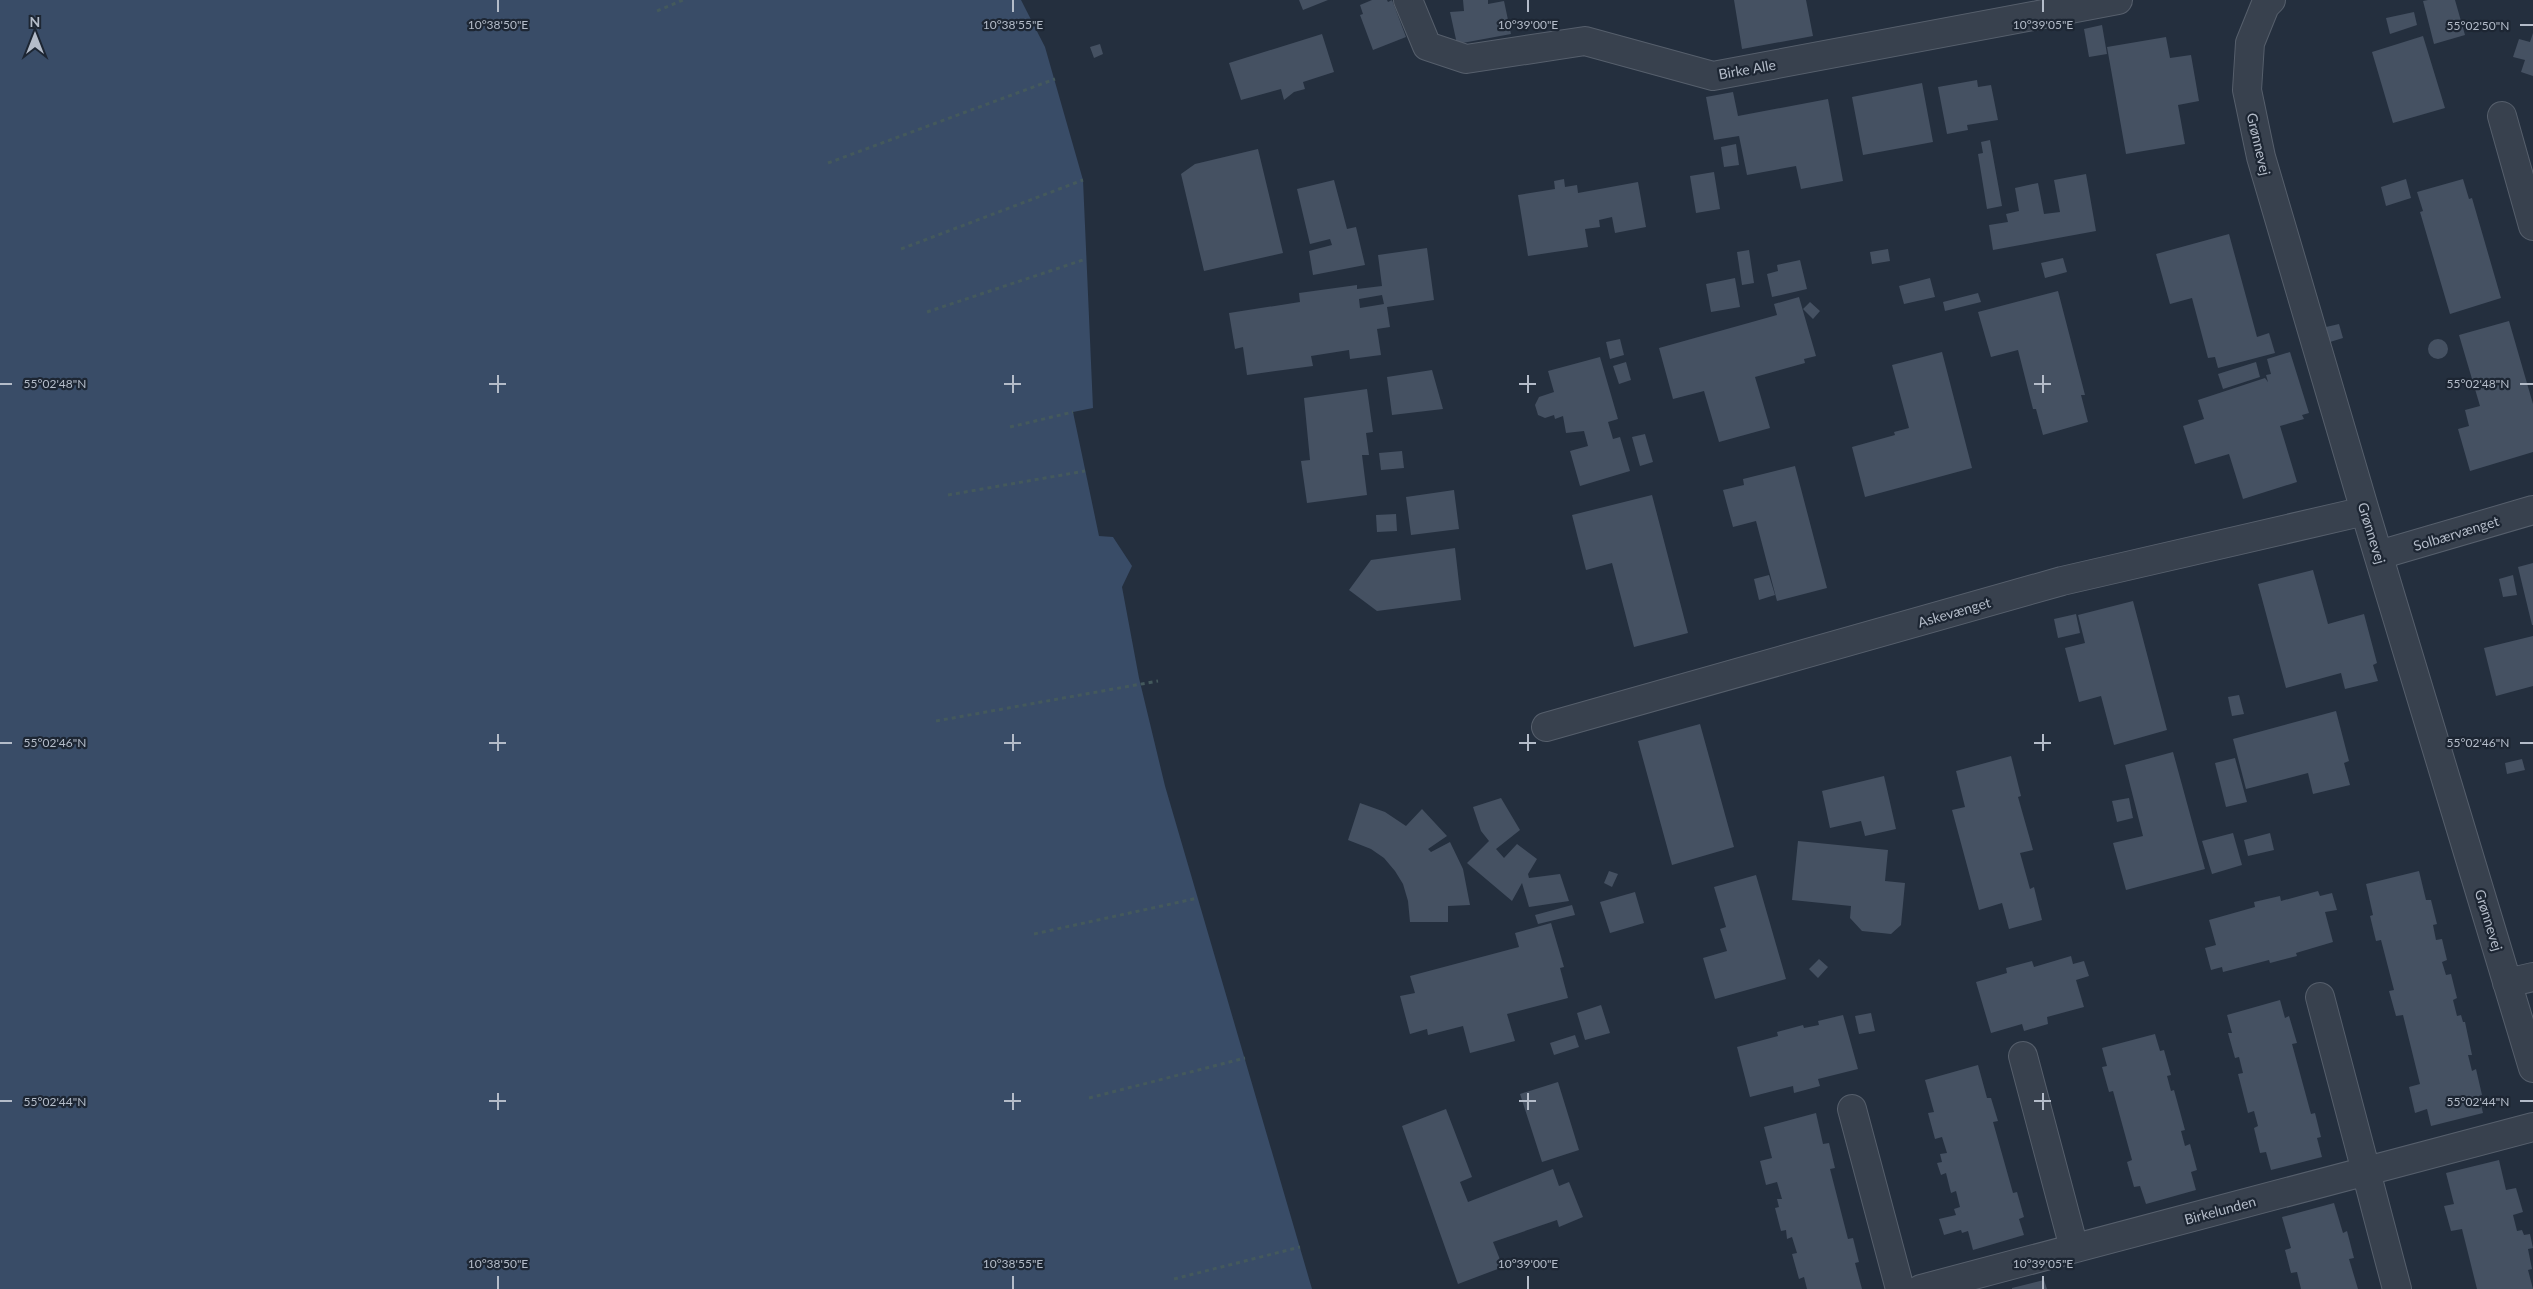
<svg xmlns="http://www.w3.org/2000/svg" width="2533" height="1289" font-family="Lato,sans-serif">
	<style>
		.water { fill: #394c67 }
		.building { fill: #455162; fill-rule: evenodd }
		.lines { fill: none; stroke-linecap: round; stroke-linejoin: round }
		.minor-casing { stroke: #565f6c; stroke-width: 30 }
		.path { stroke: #44595c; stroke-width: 3; stroke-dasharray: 4 4; stroke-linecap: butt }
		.minor { stroke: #38414e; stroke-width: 28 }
		.ticks { fill: none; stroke: #b4bcc9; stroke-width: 2 }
		.labels { text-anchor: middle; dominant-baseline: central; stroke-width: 4.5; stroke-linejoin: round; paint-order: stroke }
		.street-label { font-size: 14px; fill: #b4bcc9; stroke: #1d2633 }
		.ticks-label { font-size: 12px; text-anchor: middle; fill: #b4bcc9; stroke: #1d2633; stroke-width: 4.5; stroke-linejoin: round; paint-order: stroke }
	</style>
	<rect width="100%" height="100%" fill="#242f3e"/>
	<!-- water -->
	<path class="water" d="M0,0H1021L1045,47L1083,180L1093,408L1073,412L1099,536L1113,537L1132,566L1122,587L1139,678L1165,786L1312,1289H0Z"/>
	<!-- building -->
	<path class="building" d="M1299,0H1328L1303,10Z
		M1372,0H1387L1388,2L1392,0L1406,37L1373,50L1360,15L1363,14L1360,5Z
		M1463,0H1488V4L1504,1L1511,34L1457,44L1450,12L1464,11Z
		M1734,0H1806L1813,36L1742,49Z
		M2428,0H2455L2465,35L2434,44L2423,1Z
		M2414,12L2417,25L2390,34L2386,18Z
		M2102,25L2107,54L2089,57L2084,29Z
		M2533,33V76L2521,72L2525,60L2513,57L2519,39L2530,42Z
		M1322,34L1334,72L1303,82L1305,89L1294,92L1284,100L1281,89L1241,100L1229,63Z
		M2423,36L2445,108L2393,123L2372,52Z
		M2166,37L2170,58L2191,55L2199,101L2178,105L2185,144L2126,154L2107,47Z
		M1100,44L1103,54L1094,58L1090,47Z
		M1977,80L1978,87L1991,85L1998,120L1967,125L1968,130L1947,134L1938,87Z
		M1922,83L1933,142L1863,155L1852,97Z
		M1733,92L1738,116L1828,99L1843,181L1801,189L1796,166L1747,175L1739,136L1714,140L1706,97Z
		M1990,140L2002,206L1987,209L1978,154L1983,153L1981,142Z
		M1736,144L1739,165L1724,167L1721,147Z
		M1258,149L1283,253L1204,271L1181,174L1195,164Z
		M1714,172L1720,209L1696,213L1690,176Z
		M2086,174L2096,231L1993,250L1989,225L2008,222L2006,214L2019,211L2015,188L2038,183L2044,214L2060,212L2054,180Z
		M1564,179L1565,187L1577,185L1578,193L1638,182L1646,227L1615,233L1612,217L1599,220L1600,227L1585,229L1588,247L1528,256L1518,195L1555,189L1554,181Z
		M2406,179L2411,198L2386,206L2381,187Z
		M2463,179L2469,199L2472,198L2501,298L2450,314L2420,212L2423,211L2417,192Z
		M1334,180L1347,229L1356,227L1365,265L1313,275L1309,251L1332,245L1330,239L1310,244L1297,189Z
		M2229,234L2257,337L2269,333L2275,353L2218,368L2215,357L2208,358L2192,298L2170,304L2156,254Z
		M1427,248L1434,300L1387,307L1390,327L1377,329L1381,355L1350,359L1349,350L1311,356L1313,366L1247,375L1243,347L1235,349L1229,313L1300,302L1299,293L1357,285V289L1382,286L1378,255ZM1382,295L1384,304L1360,308L1359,299Z
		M1888,249L1890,261L1872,264L1870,252Z
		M1749,250L1754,283L1742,285L1737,252Z
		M2063,258L2067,272L2045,278L2041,263Z
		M1800,260L1807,289L1772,297L1767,274L1778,271L1777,265Z
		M1735,278L1740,307L1711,312L1706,284Z
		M1930,278L1935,297L1904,304L1899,286Z
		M2058,291L2085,395H2081L2088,422L2043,435L2036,409H2033L2018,350L1991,357L1978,312Z
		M1978,293L1981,302L1945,311L1943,302Z
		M1799,297L1816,356L1804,359L1805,363L1755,377L1770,428L1719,442L1704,391L1673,399L1659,348L1777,315L1774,304Z
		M1810,302L1820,311L1813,319L1803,309Z
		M2509,321L2533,404V452L2470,471L2458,429L2469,426L2465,410L2480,406L2459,335Z
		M2339,324L2343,338L2330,342L2326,327Z
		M1620,339L1624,355L1610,359L1606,342Z
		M2428 349a10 10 0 1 1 20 0a10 10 0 1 1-20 0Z
		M1942,352L1972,468L1865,497L1852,447L1895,435L1894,432L1909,428L1892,365Z
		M2290,352L2309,413L2302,415L2304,419L2280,426L2297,482L2243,499L2229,454L2195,464L2183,426L2204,419L2198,400L2265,378L2268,382L2266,375L2271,374L2267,359Z
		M1600,357L1618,419L1608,422L1613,439L1620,437L1630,471L1580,486L1570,451L1588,446L1584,431L1566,433L1563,416L1555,419L1554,415L1545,418L1538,415L1535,405L1539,397L1554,392L1548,371Z
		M1626,362L1631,380L1619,384L1613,366Z
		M2256,362L2260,377L2223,389L2218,374Z
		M1432,370L1443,409L1392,415L1387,377Z
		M1367,389L1373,432L1366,433L1369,455H1362L1367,495L1307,503L1301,461L1310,460L1304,398Z
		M1645,434L1653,462L1640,466L1632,437Z
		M1402,451L1404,468L1381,470L1379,453Z
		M1795,466L1827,588L1777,601L1756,521L1733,527L1723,490L1744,485L1743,479Z
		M1454,490L1459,529L1411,535L1406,497Z
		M1652,495L1688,633L1634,647L1612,563L1586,570L1572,515Z
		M1396,514L1397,531L1377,532L1376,515Z
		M1455,548L1461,600L1377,611L1349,590L1371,560Z
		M2533,563V625H2532L2518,567Z
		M2313,570L2328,624L2364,614L2377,663L2373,665L2378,681L2345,689L2341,673L2286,688L2258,584Z
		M1769,575L1775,595L1759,600L1754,579Z
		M2513,575L2517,595L2503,597L2499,579Z
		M2133,601L2167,730L2114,745L2101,696L2079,702L2065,648L2085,643L2078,615Z
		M2076,614L2080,633L2058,638L2054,619Z
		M2533,636V686L2496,696L2484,648Z
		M2239,695L2244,714L2232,716L2228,697Z
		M2336,711L2349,761L2344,763L2350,785L2313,794L2308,773L2246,789L2233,739Z
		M1700,724L1734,847L1672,865L1638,741Z
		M2173,752L2205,869L2126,890L2113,843L2143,836L2125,765Z
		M2011,756L2021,796L2018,797L2033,850L2020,853L2030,889L2034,887L2042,920L2009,929L2002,903L1979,910L1952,810L1965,807L1956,771Z
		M2235,758L2247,802L2226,807L2215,763Z
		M2522,759L2525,770L2507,774L2505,763Z
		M1884,776L1896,829L1865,836L1861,821L1830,828L1822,791Z
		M1501,798L1520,830L1496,849L1504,858L1517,844L1537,859L1528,874L1529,878L1560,874L1569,901L1529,907L1522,883L1512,901L1467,863L1489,841L1481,831L1473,807Z
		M2129,798L2133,818L2117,822L2112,801Z
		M1360,803L1385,812L1406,826L1422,809L1447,836L1428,849L1431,852L1450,842L1463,869L1470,905L1448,906V922H1410L1408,901L1403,884L1395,871L1384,858L1371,849L1348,840Z
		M2233,833L2242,865L2212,874L2202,841Z
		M2270,833L2274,850L2248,856L2244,840Z
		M1798,841L1888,850L1885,881L1905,883L1901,925L1891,934L1862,931L1850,918L1851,906L1792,900Z
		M1609,871L1618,874L1612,887L1604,883Z
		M2419,871L2426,900H2431L2437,924L2433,925L2436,940L2442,939L2447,960L2442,962L2446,975L2451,974L2457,998L2453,1000L2457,1016L2461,1015L2463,1022H2465L2472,1055H2468L2472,1071L2476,1069L2482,1095L2479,1096L2483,1113L2431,1126L2427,1109L2415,1113L2409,1087L2420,1084L2403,1015L2396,1016L2389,991L2394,990L2381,940L2376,941L2370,916L2373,915L2366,884Z
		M1756,875L1786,979L1715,999L1703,958L1727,951L1720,929L1726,927L1714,887Z
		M2318,891L2320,896L2332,893L2337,910L2325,912L2333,942L2296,953L2297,956L2270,963L2269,960L2223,972L2222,967L2211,970L2205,948L2216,945L2209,920L2255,907L2254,902L2280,896L2281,901Z
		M1635,892L1644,923L1610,933L1600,902Z
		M1572,905L1575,915L1538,924L1535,915Z
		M1551,923L1564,967L1560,968L1568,998L1507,1014L1515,1041L1470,1053L1463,1026L1428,1035L1427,1029L1410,1034L1400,996L1415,993L1410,976L1519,947L1515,933Z
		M2071,956L2073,964L2084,961L2089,976L2076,980L2084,1007L2047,1017L2048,1024L2024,1031L2022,1024L1991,1033L1976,982L2007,973L2006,968L2032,961L2034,967Z
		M1819,959L1828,967L1818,978L1809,969Z
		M2280,1000L2285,1018L2289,1016L2297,1043L2292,1044L2311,1114L2315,1113L2321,1137L2317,1138L2322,1157L2271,1170L2266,1152L2260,1153L2254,1128L2258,1126L2254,1111L2248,1113L2238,1074L2243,1073L2239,1057L2235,1058L2228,1033H2232L2227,1015Z
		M1601,1005L1610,1033L1585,1040L1577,1013Z
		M1871,1013L1875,1031L1859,1034L1855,1016Z
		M1843,1015L1858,1069L1818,1079L1820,1086L1794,1093L1793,1086L1750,1097L1737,1047L1778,1036L1777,1032L1803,1025L1804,1028L1819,1025L1818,1021Z
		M2155,1034L2160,1051L2164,1050L2171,1075L2167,1076L2171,1091L2174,1090L2185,1130L2181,1131L2185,1146L2190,1144L2197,1170L2191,1172L2196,1190L2146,1204L2140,1186L2134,1187L2127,1162L2132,1160L2113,1091L2109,1092L2102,1067L2107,1066L2102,1048Z
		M1575,1035L1579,1047L1554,1055L1550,1043Z
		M1978,1065L1987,1098H1991L1998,1121L1993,1122L2013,1193L2017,1192L2024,1217L2019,1219L2024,1235L1973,1250L1968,1231L1962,1233L1961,1230L1944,1235L1939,1219L1956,1215L1954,1209L1960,1207L1956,1191L1951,1193L1946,1173L1941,1175L1937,1163L1942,1162L1940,1154L1947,1153L1942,1137L1935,1139L1928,1113L1934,1112L1925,1080Z
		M1558,1082L1579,1150L1542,1162L1520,1094Z
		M1446,1109L1472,1177L1460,1182L1468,1202L1553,1169L1559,1186L1569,1182L1583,1217L1559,1227L1557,1220L1493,1242L1503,1267L1458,1284L1402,1126Z
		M1816,1113L1823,1144L1829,1143L1835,1168L1830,1169L1848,1239L1853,1238L1859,1262L1855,1263L1862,1289H1807L1804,1277L1799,1279L1792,1254L1797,1253L1792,1237L1787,1239L1786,1230L1781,1231L1775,1208L1779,1207L1777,1199H1782L1777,1182L1766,1185L1760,1161L1772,1158L1764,1127Z
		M2499,1160L2506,1190L2516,1188L2523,1212L2513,1215L2517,1231L2522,1230L2524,1235L2530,1234L2533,1248L2528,1249L2532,1269L2528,1270L2533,1289H2477L2462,1229L2451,1231L2444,1206L2454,1204L2446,1173Z
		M2334,1203L2343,1233L2347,1231L2354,1258L2349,1259L2358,1289H2301L2297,1272L2291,1273L2285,1250L2291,1248L2282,1217Z
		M2044,1280L2047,1289H2012V1288Z"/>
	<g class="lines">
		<defs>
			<path id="minor" d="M1408,0L1427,46L1466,59L1585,41L1713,76L2118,0
				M2271,0L2265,6L2250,43L2247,90L2261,157L2365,511L2533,1068
				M2502,116L2533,226
				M2379,555L2533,510
				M1546,727L2062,581L2365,511
				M2507,983L2533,977
				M2320,997L2397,1289
				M2023,1056L2074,1248
				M1852,1109L1900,1289
				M1921,1289L2533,1127"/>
		</defs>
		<!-- minor casing -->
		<use href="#minor" class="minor-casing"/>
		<!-- path -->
		<path class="path" d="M657,11L683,0
			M828,163L1055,79
			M901,249L1083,180
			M927,312L1086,259
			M1010,427L1073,412
			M948,495L1085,471
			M936,721L1158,681
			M1034,934L1198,898
			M1089,1098L1245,1058
			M1174,1279L1300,1247"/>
		<!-- minor -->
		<use href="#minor" class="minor"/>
	</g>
	<!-- ticks -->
	<path class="ticks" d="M498,0V12M1013,0V12M1528,0V12M2043,0V12M2520,25H2533M498,375V393M1013,375V393M1528,375V393M2043,375V393M0,384H12M489,384H506M1004,384H1021M1519,384H1536M2034,384H2051M2520,384H2533M498,734V751M1013,734V751M1528,734V751M2043,734V751M0,743H12M489,743H506M1004,743H1021M1519,743H1536M2034,743H2051M2520,743H2533M498,1093V1110M1013,1093V1110M1528,1093V1110M2043,1093V1110M0,1101H12M489,1101H506M1004,1101H1021M1519,1101H1536M2034,1101H2051M2520,1101H2533M498,1276V1289M1013,1276V1289M1528,1276V1289M2043,1276V1289"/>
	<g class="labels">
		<!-- street labels -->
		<g class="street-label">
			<text transform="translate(1747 69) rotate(-10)">Birke Alle</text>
			<text transform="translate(2259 144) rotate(77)">Grønnevej</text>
			<text transform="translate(2372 533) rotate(73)">Grønnevej</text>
			<text transform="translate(2456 533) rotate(-17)">Solbærvænget</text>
			<text transform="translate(1954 612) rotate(-16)">Askevænget</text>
			<text transform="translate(2489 920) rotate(73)">Grønnevej</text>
			<text transform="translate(2220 1210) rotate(-15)">Birkelunden</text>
		</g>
	</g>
	<g class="ticks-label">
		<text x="498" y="29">10°38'50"E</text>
		<text x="1013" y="29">10°38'55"E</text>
		<text x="1528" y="29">10°39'00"E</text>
		<text x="2043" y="29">10°39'05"E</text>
		<text x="2478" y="30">55°02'50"N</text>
		<text x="55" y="388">55°02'48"N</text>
		<text x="2478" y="388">55°02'48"N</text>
		<text x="55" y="747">55°02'46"N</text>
		<text x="2478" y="747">55°02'46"N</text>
		<text x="55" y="1106">55°02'44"N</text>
		<text x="2478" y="1106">55°02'44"N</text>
		<text x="498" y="1268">10°38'50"E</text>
		<text x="1013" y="1268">10°38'55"E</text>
		<text x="1528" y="1268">10°39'00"E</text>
		<text x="2043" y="1268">10°39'05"E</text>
	</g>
	<!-- north arrow -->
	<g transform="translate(35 35)" stroke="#1d2633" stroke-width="4" paint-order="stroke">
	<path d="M0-4L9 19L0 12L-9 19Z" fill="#b4bcc9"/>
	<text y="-8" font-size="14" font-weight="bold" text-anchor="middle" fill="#b4bcc9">N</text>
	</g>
</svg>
